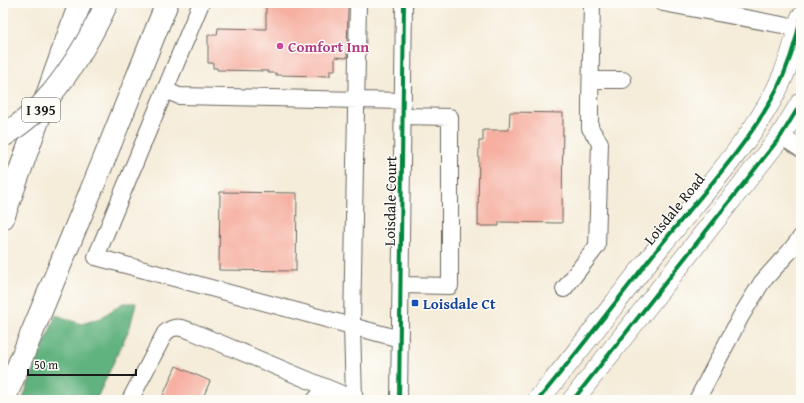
<svg xmlns="http://www.w3.org/2000/svg" width="804" height="403" font-family="'Gentium Book Plus',serif">
	<style>
		.forest { fill: #60b27e; stroke: #3e674d }
		.building { fill: #f6afa0 }
		.lines { fill: none; stroke-linecap: round; stroke-linejoin: round }
		.minor-casing { stroke: #68655e; stroke-width: 18 }
		.major-casing { stroke: #68655e; stroke-width: 22 }
		.highway-casing { stroke: #68655e; stroke-width: 24 }
		.minor { stroke: #fff; stroke-width: 16 }
		.major { stroke: #fff; stroke-width: 21 }
		.highway { stroke: #fff; stroke-width: 22 }
		.highway-bridge-casing { stroke: #68655e; stroke-width: 24; stroke-linecap: butt }
		.highway-bridge { stroke: #fff; stroke-width: 22 }
		.cycleway-casing { stroke: #fdfcf7; stroke-width: 6 }
		.cycleway { stroke: #00873e; stroke-width: 4 }
		.hotel-dot { fill: #d1479c; stroke: #fdfcf7; stroke-width: 1.5 }
		.transit-dot { fill: #1a4fb4; stroke: #fdfcf7; stroke-width: 1.5 }
		.labels { text-anchor: middle; dominant-baseline: central; stroke-width: 3; stroke-linejoin: round; paint-order: stroke }
		.shield { fill: #fdfcf7; stroke: #605f5e; stroke-width: 1 }
		.shield-label { font-size: 14px; font-weight: bold; fill: #1c1c1c }
		.hotel-label { font-size: 15px; font-weight: bold; fill: #b23c85; stroke: #fdfcf7; text-anchor: start }
		.street-label { font-size: 15px; fill: #1c1c1c; stroke: #fdfcf7 }
		.transit-label { font-size: 15px; font-weight: bold; fill: #164399; stroke: #fdfcf7; text-anchor: start }
	</style>
	<rect width="100%" height="100%" fill="#fdfcf7"/>
	<filter id="ink" filterUnits="userSpaceOnUse"><feTurbulence type="fractalNoise" baseFrequency=".025" numOctaves="2"/><feDisplacementMap in="SourceGraphic" scale="8" xChannelSelector="R" yChannelSelector="G"/><feConvolveMatrix kernelMatrix="1 2 1 2 8 2 1 2 1" color-interpolation-filters="sRGB"/></filter>
	<filter id="wash" filterUnits="userSpaceOnUse"><feTurbulence type="fractalNoise" baseFrequency=".012" numOctaves="4" result="noise"/><feDisplacementMap in="SourceGraphic" scale="16" xChannelSelector="R" yChannelSelector="G"/><feGaussianBlur stdDeviation="0.9" result="paint"/><feColorMatrix in="noise" values="0 0 0 0 0 0 0 0 0 0 0 0 0 0 0 0 0 1.4 0 .05"/><feComposite in="paint" operator="in"/></filter>
	<g filter="url(#wash)">
		<rect width="100%" height="100%" fill="#f5ecd9"/>
		<!-- forest -->
		<path class="forest" d="M123,303H136L130,327L96,400H22L56,315L81,324L99,319Z"/>
		<g id="blocks">
			<!-- building -->
			<path class="building" d="M266,3H348L347,58L335,57V70H330V76L276,75V73H268V71L217,70V68H213V63H208V35H217L218,28L266,29Z
				M510,112L563,113L562,223L499,222V226H478L479,141H483V130H509Z
				M220,192L297,193L296,271L219,270Z
				M176,366L210,381L202,400H161Z"/>
		</g>
	</g>
	<g filter="url(#ink)">
		<use href="#blocks" fill-opacity="0" stroke="#68655e" stroke-width="1"/>
		<g class="lines">
			<defs>
				<path id="minor" d="M201,3L96,257L400,339
					M663,3L799,28
					M591,80H623
					M165,90L179,96L403,101
					M781,136L801,149
					M401,285L450,286V117L403,116
					M564,289L597,246L600,143L590,128V104L592,3
					M354,399L352,326L358,3
					M130,400L165,333C174,325 180,327 191,331L356,400
					M315,400L325,388
					M399,400L404,3
					M697,400L741,316L762,282L790,251L801,237"/>
				<path id="major" d="M538,400C580,350 619,297 660,246C700,196 748,146 777,89C788,67 796,42 801,18
					M573,400L781,136L801,103"/>
				<path id="highway" d="M3,218L80,3
					M4,400L103,162L167,3"/>
			</defs>
			<!-- minor casing -->
			<use href="#minor" class="minor-casing"/>
			<!-- major casing -->
			<use href="#major" class="major-casing"/>
			<!-- highway casing -->
			<use href="#highway" class="highway-casing"/>
			<!-- minor -->
			<use href="#minor" class="minor"/>
			<!-- major -->
			<use href="#major" class="major"/>
			<!-- highway -->
			<use href="#highway" class="highway"/>
			<defs>
				<path id="highway-bridge" d="M3,136C15,128 27,119 38,109C43,104 47,98 52,93C74,66 92,35 107,3"/>
			</defs>
			<!-- highway-bridge casing -->
			<use href="#highway-bridge" class="highway-bridge-casing"/>
			<!-- highway-bridge -->
			<use href="#highway-bridge" class="highway-bridge"/>
			<defs>
				<path id="cycleway" d="M399,400L404,3
					M538,400C580,350 619,297 660,246C700,196 748,146 777,89C788,67 796,42 801,18
					M573,400L781,136L801,103"/>
			</defs>
			<!-- cycleway casing -->
			<use href="#cycleway" class="cycleway-casing"/>
			<!-- cycleway -->
			<use href="#cycleway" class="cycleway"/>
		</g>
	</g>
	<!-- markers -->
	<circle class="hotel-dot" cx="280" cy="46" r="4"/>
	<rect class="transit-dot" x="411" y="299" width="8" height="8" rx="2"/>
	<g class="labels">
		<!-- shield labels -->
		<rect class="shield" x="22" y="98" width="38" height="24" rx="3"/>
		<g class="shield-label">
			<text x="41" y="110">I 395</text>
		</g>
		<!-- hotel labels -->
		<g class="hotel-label">
			<text x="288" y="46">Comfort Inn</text>
		</g>
		<!-- street labels -->
		<g class="street-label">
			<text transform="translate(390 201) rotate(-89)">Loisdale Court</text>
			<text transform="translate(674 209) rotate(-51)">Loisdale Road</text>
		</g>
		<!-- transit labels -->
		<g class="transit-label">
			<text x="423" y="303">Loisdale Ct</text>
		</g>
	</g>
	<!-- margin -->
	<rect width="804" height="403" fill="none" stroke="#fdfcf7" stroke-width="16"/>
	<!-- scale -->
	<path d="M28 369v6h108v-6" fill="none" stroke="#1c1c1c" stroke-width="2"/>
	<text x="34" y="369" font-size="12" fill="#1c1c1c" stroke="#fdfcf7" stroke-width="3" paint-order="stroke">50 m</text>
</svg>
